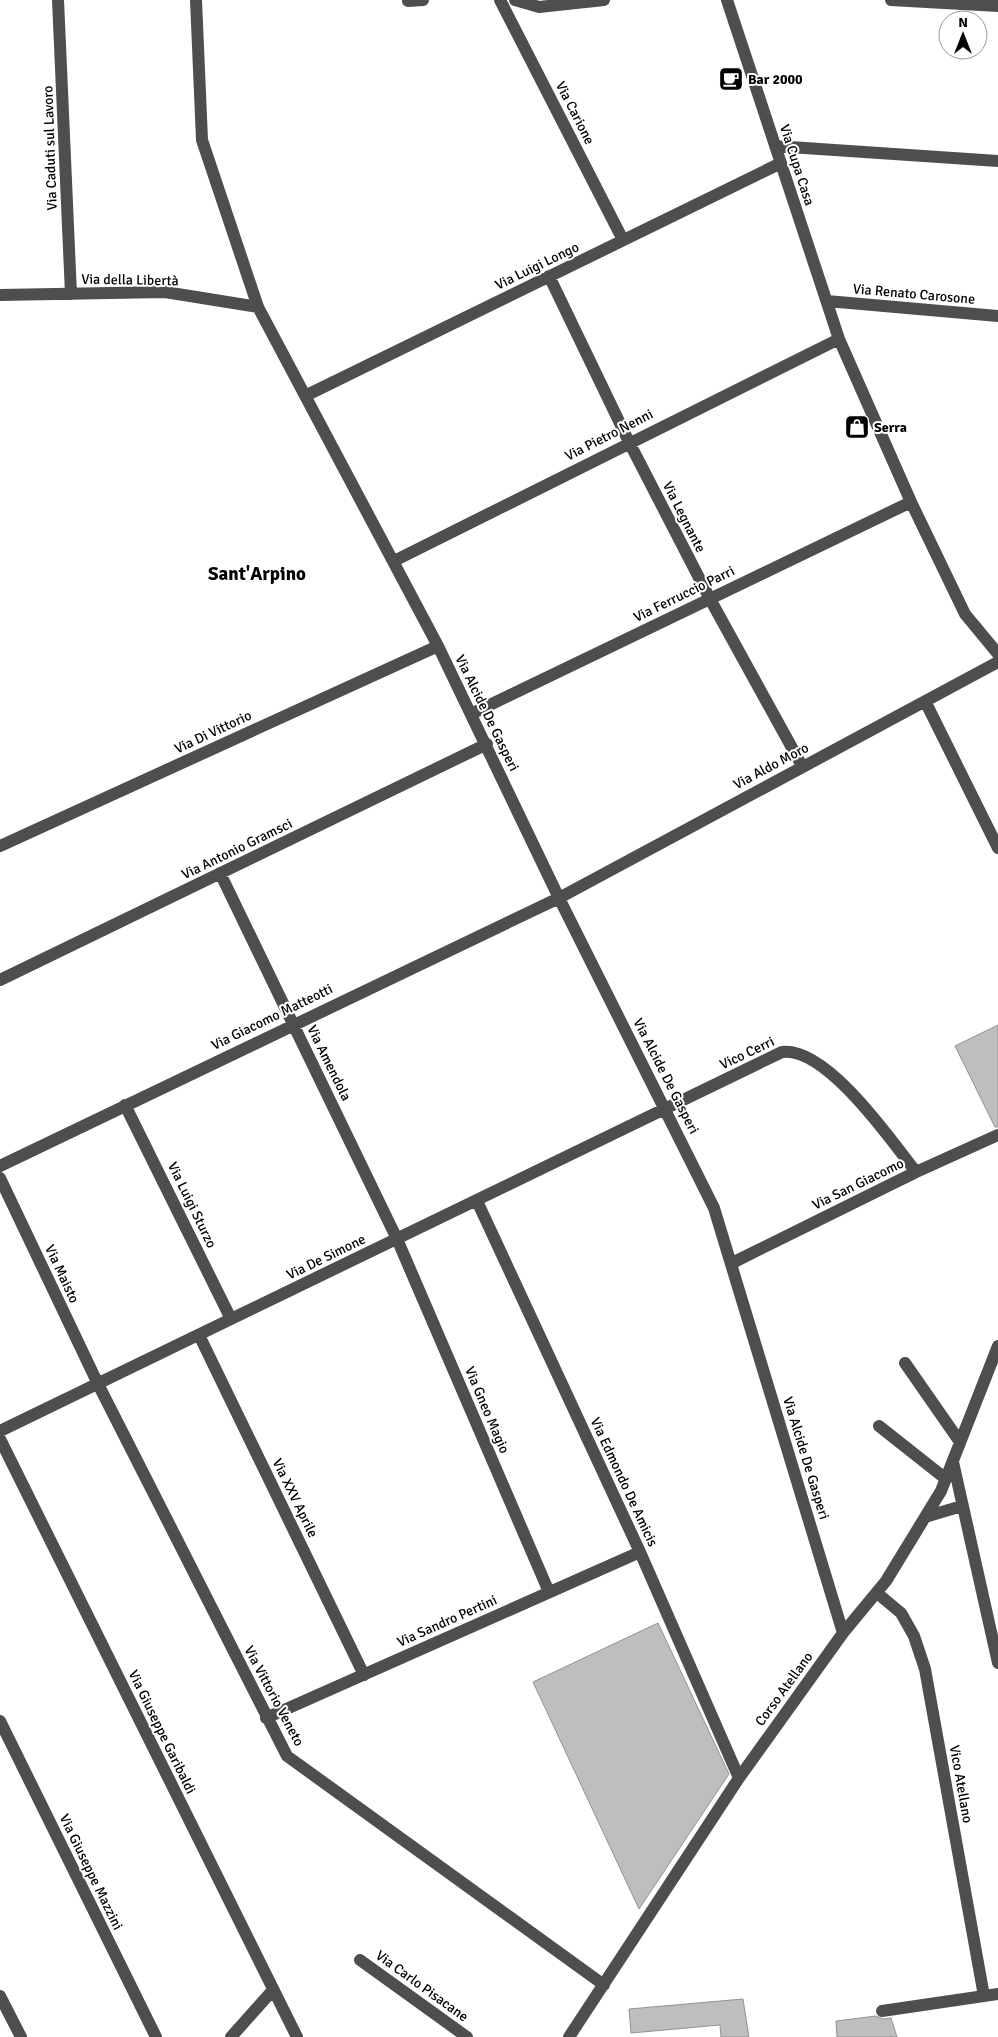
<svg xmlns="http://www.w3.org/2000/svg" width="998" height="2037" font-family="Signika,sans-serif">
	<style>
		.building { fill: #bebebe; stroke: #929292 }
		.lines { fill: none; stroke-linecap: round; stroke-linejoin: round }
		.minor { stroke: #4e4e4e; stroke-width: 12 }
		.labels { text-anchor: middle; dominant-baseline: central; stroke-width: 4; stroke-linejoin: round; paint-order: stroke }
		.poi-label { font-size: 14px; font-weight: bold; fill: #000; stroke: #fff; text-anchor: start }
		.street-label { font-size: 14px; fill: #000; stroke: #fff }
		.district-label { font-size: 19px; font-weight: bold; fill: #000; stroke: #fff }
	</style>
	<rect width="100%" height="100%" fill="#fff"/>
	<!-- building -->
	<path class="building" d="M998,1025V1127H995L955,1046Z
		M658,1623L729,1774L639,1909L533,1682Z
		M743,1999L749,2037H721L720,2025L631,2033L629,2009Z
		M876,2016L883,2019L891,2018L897,2037H837L836,2021Z"/>
	<g class="lines">
		<!-- minor -->
		<path class="minor" d="M58,0L71,294
			M196,0L202,140L258,307L438,646L559,898L714,1208L843,1633
			M500,0L623,240
			M515,0L539,7L604,0
			M727,0L839,339L911,502L965,614L998,654
			M891,0L998,6
			M408,1L423,0
			M775,146L998,161
			M549,276L629,442L710,599L802,766
			M0,295L165,292L258,307
			M827,301L998,316
			M307,395L781,163
			M394,561L839,339
			M925,701L998,848
			M471,714L911,502
			M0,846L438,646
			M220,873L397,1239L549,1592
			M0,980L487,744
			M125,1105L231,1319
			M0,1166L559,898L998,662
			M0,1178L98,1384L287,1756L604,1985
			M477,1201L640,1552L739,1778
			M732,1263L916,1172L998,1135
			M199,1335L364,1675
			M905,1363L960,1442
			M879,1426L946,1479
			M0,1431L782,1052C826,1046 891,1140 916,1172
			M0,1439L297,2037
			M953,1462L998,1663
			M925,1517L962,1506
			M877,1593L901,1613L914,1636L925,1669L984,1996
			M266,1718L640,1552
			M0,1721L156,2037
			M360,1960L467,2037
			M0,1996L21,2037
			M882,2011L998,1994
			M231,2037L273,1990
			M569,2037L739,1778L843,1633L886,1581L941,1491L998,1346"/>
	</g>
	<!-- icons -->
	<defs>
		<symbol id="cafe-square" viewBox="-11 -11 22 22"><rect x="-9" y="-9" width="18" height="18" rx="4" fill="#000" stroke="#fff"/><path d="M-5.5-4.5H6V0H3Q3 3.5 0 3.5H-2.5Q-5.5 3.5-5.5 0ZM3-3.2v2h1.7v-2ZM-6 4.5H4V6H-6Z" fill="#fff"/></symbol>
		<symbol id="shop-square" viewBox="-11 -11 22 22"><rect x="-9" y="-9" width="18" height="18" rx="4" fill="#000" stroke="#fff"/><path d="M-5-2.5h2.3a2.7 3.5 0 0 1 5.4 0H5L5.5 6h-11ZM-1.5-2.5h3a1.5 2.3 0 0 0-3 0Z" fill="#fff"/></symbol>
	</defs>
	<g fill-rule="evenodd">
		<use href="#cafe-square" x="717" y="65" width="28" height="28"/>
		<use href="#shop-square" x="843" y="413" width="28" height="28"/>
	</g>
	<g class="labels">
		<!-- poi labels -->
		<g class="poi-label">
			<text x="748" y="79">Bar 2000</text>
			<text x="874" y="427">Serra</text>
		</g>
		<!-- street labels -->
		<g class="street-label">
			<text transform="translate(575 113) rotate(63)">Via Carione</text>
			<text transform="translate(50 148) rotate(-92)">Via Caduti sul Lavoro</text>
			<text transform="translate(797 165) rotate(72)">Via Cupa Casa</text>
			<text transform="translate(537 266) rotate(-26)">Via Luigi Longo</text>
			<text transform="translate(130 280) rotate(1)">Via della Libertà</text>
			<text transform="translate(914 294) rotate(5)">Via Renato Carosone</text>
			<text transform="translate(609 435) rotate(-27)">Via Pietro Nenni</text>
			<text transform="translate(684 517) rotate(63)">Via Legnante</text>
			<text transform="translate(684 594) rotate(-26)">Via Ferruccio Parri</text>
			<text transform="translate(487 713) rotate(64)">Via Alcide De Gasperi</text>
			<text transform="translate(213 732) rotate(-25)">Via Di Vittorio</text>
			<text transform="translate(771 766) rotate(-28)">Via Aldo Moro</text>
			<text transform="translate(237 849) rotate(-26)">Via Antonio Gramsci</text>
			<text transform="translate(272 1017) rotate(-26)">Via Giacomo Matteotti</text>
			<text transform="translate(747 1053) rotate(-25)">Vico Cerri</text>
			<text transform="translate(329 1063) rotate(64)">Via Amendola</text>
			<text transform="translate(666 1076) rotate(63)">Via Alcide De Gasperi</text>
			<text transform="translate(858 1184) rotate(-26)">Via San Giacomo</text>
			<text transform="translate(192 1205) rotate(64)">Via Luigi Sturzo</text>
			<text transform="translate(326 1257) rotate(-26)">Via De Simone</text>
			<text transform="translate(62 1274) rotate(65)">Via Maisto</text>
			<text transform="translate(487 1410) rotate(67)">Via Gneo Magio</text>
			<text transform="translate(806 1458) rotate(73)">Via Alcide De Gasperi</text>
			<text transform="translate(624 1482) rotate(65)">Via Edmondo De Amicis</text>
			<text transform="translate(295 1498) rotate(64)">Via XXV Aprile</text>
			<text transform="translate(447 1621) rotate(-24)">Via Sandro Pertini</text>
			<text transform="translate(784 1689) rotate(-54)">Corso Atellano</text>
			<text transform="translate(274 1696) rotate(62)">Via Vittorio Veneto</text>
			<text transform="translate(162 1732) rotate(64)">Via Giuseppe Garibaldi</text>
			<text transform="translate(961 1784) rotate(80)">Vico Atellano</text>
			<text transform="translate(91 1872) rotate(64)">Via Giuseppe Mazzini</text>
			<text transform="translate(422 1986) rotate(36)">Via Carlo Pisacane</text>
		</g>
		<!-- district labels -->
		<g class="district-label">
			<text x="257" y="574">Sant'Arpino</text>
		</g>
	</g>
	<!-- north arrow -->
	<g transform="translate(963 35)"><circle r="24" fill="#ffffff" stroke="#999999"/>
	<path d="M0-4L9 19L0 12L-9 19Z" fill="#000000"/>
	<text y="-8" font-size="14" font-weight="bold" text-anchor="middle" fill="#000000">N</text>
	</g>
</svg>
